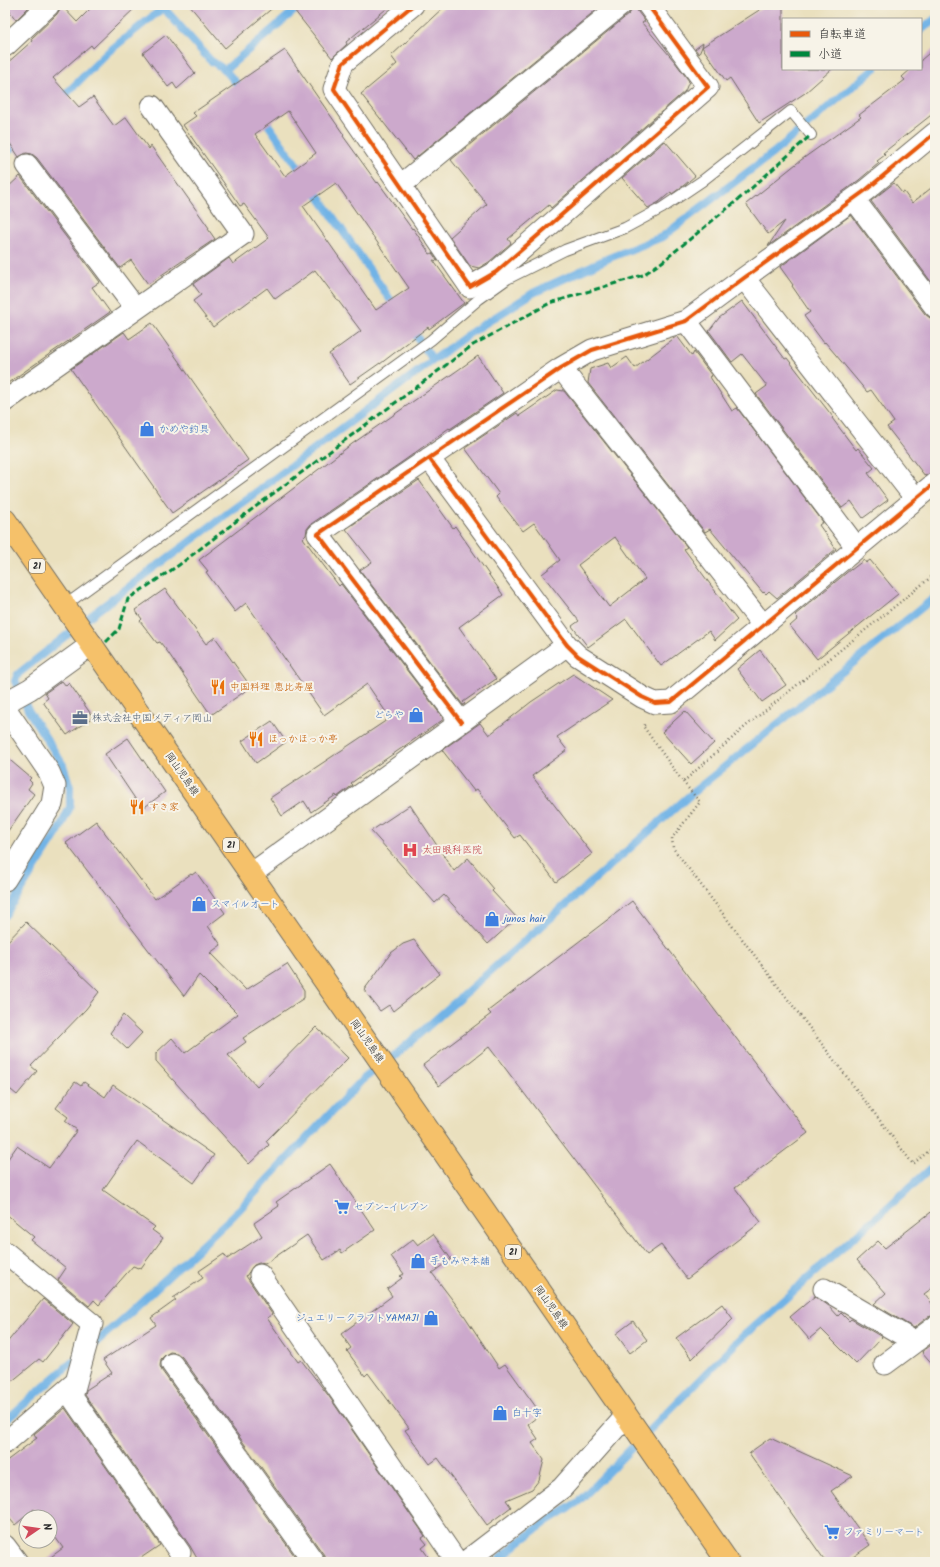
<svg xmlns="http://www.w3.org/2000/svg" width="940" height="1567" font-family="Kalam,'Klee One',sans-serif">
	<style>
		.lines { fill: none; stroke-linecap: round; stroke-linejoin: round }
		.stream { stroke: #71b3e6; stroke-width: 8 }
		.building { fill: #cca9cc; fill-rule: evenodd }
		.lane-casing { stroke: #6e6a5e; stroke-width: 12 }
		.street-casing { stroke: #6e6a5e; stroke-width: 23 }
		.primary-casing { stroke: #6e6a5e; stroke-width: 24 }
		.path { stroke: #6e6a5e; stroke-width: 2.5; stroke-dasharray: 1 3; stroke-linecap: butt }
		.lane { stroke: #fff; stroke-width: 10 }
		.street { stroke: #fff; stroke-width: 21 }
		.primary { stroke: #f5c16b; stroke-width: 22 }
		.quiet { stroke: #00873e; stroke-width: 3; stroke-dasharray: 6 3; stroke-linecap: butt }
		.cycleway-casing { stroke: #f7f3e8; stroke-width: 6 }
		.cycleway { stroke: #e8590c; stroke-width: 4 }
		.labels { text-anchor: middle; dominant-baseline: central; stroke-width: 4; stroke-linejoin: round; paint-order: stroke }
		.shield { fill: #f7f3e8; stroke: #686764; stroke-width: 1 }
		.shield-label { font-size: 9px; font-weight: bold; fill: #2b2b2b }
		.shop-label { font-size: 10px; fill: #366cbe; stroke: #f7f3e8; text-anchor: start }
		.food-label { font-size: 10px; fill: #c56008; stroke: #f7f3e8; text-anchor: start }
		.service-label { font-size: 10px; fill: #4e5e75; stroke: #f7f3e8; text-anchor: start }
		.street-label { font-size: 10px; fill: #2b2b2b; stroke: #f7f3e8 }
		.health-label { font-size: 10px; fill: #be3a42; stroke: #f7f3e8; text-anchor: start }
	</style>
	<rect width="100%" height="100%" fill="#f7f3e8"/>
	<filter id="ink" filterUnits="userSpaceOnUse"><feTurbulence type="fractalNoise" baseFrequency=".025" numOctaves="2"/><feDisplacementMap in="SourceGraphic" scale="8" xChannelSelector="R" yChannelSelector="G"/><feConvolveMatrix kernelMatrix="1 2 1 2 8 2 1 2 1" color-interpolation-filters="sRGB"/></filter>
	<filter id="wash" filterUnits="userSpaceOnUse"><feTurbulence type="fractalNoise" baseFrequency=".012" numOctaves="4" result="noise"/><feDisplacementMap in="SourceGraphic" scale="16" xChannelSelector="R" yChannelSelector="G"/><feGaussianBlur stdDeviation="0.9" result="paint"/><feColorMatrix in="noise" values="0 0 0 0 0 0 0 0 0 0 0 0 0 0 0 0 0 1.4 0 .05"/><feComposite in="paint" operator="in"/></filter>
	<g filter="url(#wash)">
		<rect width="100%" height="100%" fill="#eae0be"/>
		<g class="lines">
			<!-- stream -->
			<path class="stream" d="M161,5L210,60L225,70L243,91
				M921,30L935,19
				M225,70L301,5
				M60,100L108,52L163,8
				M262,116L304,175
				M5,154L20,139
				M313,188L396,308
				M410,327L433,360
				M5,915L59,830L70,807V787L63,765L28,710L15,681L18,674L98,610L467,335L533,293L609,258L662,237L773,153L874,69
				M92,1346L128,1314L233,1216L362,1080L401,1050L697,789L935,597
				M5,1421L78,1357
				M497,1562L519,1542L545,1523L578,1502L741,1338L935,1165"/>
		</g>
		<g id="blocks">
			<!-- building -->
			<path class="building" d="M5,5H31L16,20Z
				M61,5L77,22L94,5H138L93,48L91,45L53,78L79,107L93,97L114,126L126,117L149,149L151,146L209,228L208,229L215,239L148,284L131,260L120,268L37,158L32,154L26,153L19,157L5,136V65L32,41L31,39L57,14L60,9Z
				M189,5H276L225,48Z
				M290,5H391L346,42L347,44L332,58Z
				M446,5H602L413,160L361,94L397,64L391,56Z
				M633,5H636L638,12L645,21L642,23L675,62L689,81L685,91L551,208L549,205L508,239L511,243L489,262L479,268L470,266L450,237L487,204L451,160L629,14L632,10Z
				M767,5H783V69H832L805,93L759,123L730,78L726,81L702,47L699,54L695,49L703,43L702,47Z
				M166,35L195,73L177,89L173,83L168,87L143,53Z
				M935,48V112L883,153L885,155L877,161L879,163L859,180L768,246L785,221L768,234L746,204L801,160L861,117L859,115L905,80L902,77L911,69H921V60Z
				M285,50L344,135L343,136L377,183L378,182L412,229L413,228L430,254L432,253L438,261L433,260L464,303L429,329L428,327L380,364V363L350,384L329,354L361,331L315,270L275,299L267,288L240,308L239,307L213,327L193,301L201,295L193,284L229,258L233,264L269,238L244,204L240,206L183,125L196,116L193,113ZM288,111L316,153L285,176L255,134ZM336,183L409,288L376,310L303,206Z
				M665,141L695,176L683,186L672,194L671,192L659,202L648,208L622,178Z
				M20,176L100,282L92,287L110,312L5,385V190Z
				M894,183L902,193L904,192L912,203L935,185V287L871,201Z
				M851,215L925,314L930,318L935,319V471L925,476L887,427L894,422L871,390L867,392L825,342L824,343L804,316L810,312L792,286L793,285L780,267Z
				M742,301L785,359L787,358L833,417L832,418L856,450L858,448L874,468L868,473L888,500L863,518L851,501L842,508L756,394L767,386L742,354L732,362L709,331L719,318Z
				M152,323L248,460L172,513L71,369L124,332L129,339Z
				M677,336L692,356L694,352L712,376L710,377L732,411L737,408L823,522L819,525L836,549L777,598L769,591L766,594L764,592L763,593L710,529L705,532L588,383L590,369L608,363L611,368L627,357L635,368Z
				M478,356L503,393L450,429L449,428L405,460L311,524L307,529L306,535L303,538L339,586L341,584L444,719L351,783L353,785L337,797L336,795L311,812L304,801L282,816L270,798L390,718L367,684L324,715L246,603L235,612L206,572L208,571L199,560L352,444Z
				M557,390L564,391L687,547L684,549L736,619L737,620L715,640L709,631L661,666L626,619L588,647L572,626L579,621L542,574L560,560L534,523L523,531L496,497L499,494L465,448L517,413L519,416ZM615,537L645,579L609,607L578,565Z
				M419,480L453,528L455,526L503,595L459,627L496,679L463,702L465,704L463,705L360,570L372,562L346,529Z
				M864,560L866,563L870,560L898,594L817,659L790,626L798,619L795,615L851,569V570Z
				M165,589L206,644L215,637L251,687L211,715L167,651L160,642L157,643L140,621L142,619L135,610Z
				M760,650L786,685L762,702L737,669Z
				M573,674L612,700L557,737L567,750L532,776L592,854L556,882L520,835L515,838L477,789L474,791L442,750L480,723L489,735L531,702Z
				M62,681L66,686L69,683L93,717L67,735L43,702L48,698L45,693Z
				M685,711L714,743L691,764L662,732Z
				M272,721L286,742L256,763L242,741Z
				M128,738L165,792L142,809L105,754Z
				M5,756L31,778L29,780L32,783L28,789L34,794L5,835Z
				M410,805L454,871L468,858L494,889L492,891L517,918L488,944L444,895L435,903L371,831Z
				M96,821L155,899L191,874L192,875L196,872L225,913L208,926L221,945L210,953L246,990L287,964L304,990V998L243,1038L246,1042L228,1055L257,1087L316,1027L348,1058L266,1141L269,1145L249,1164L156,1061V1053L172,1038L185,1053L238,1014L199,975L184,996L66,843Z
				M632,901L808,1133L735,1188L761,1222L687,1279L661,1245L647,1255L489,1047L439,1086L423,1065L491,1014L488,1011Z
				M26,922L99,992L86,1009L31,1066L37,1071L17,1095L5,1085V944Z
				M414,940L440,974L393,1011L389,1005L380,1011L364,990L391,953L403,944Z
				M123,1015L142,1033L127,1049L110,1033Z
				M75,1082L81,1086L84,1082L105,1097L113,1085L214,1155L194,1183L137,1141L103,1190L155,1227L152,1230L163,1238L141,1268L139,1267L138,1268L133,1266L99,1305L94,1300L89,1306L58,1280L66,1268L31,1240L34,1237L5,1213V1163L17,1146L49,1168L77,1130L65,1121L68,1117L56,1108Z
				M330,1164L375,1230L342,1253L340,1250L324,1260L307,1235L265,1264L259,1263L254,1265L246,1276L272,1314L267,1318L298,1362L301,1360L328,1395L425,1536L422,1538L427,1544L422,1548L432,1562H326L324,1555L182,1357L177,1353L170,1352L165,1355L161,1359L160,1366L162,1371L299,1562H199L190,1546L85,1395L86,1390L112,1373L103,1360L156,1325L151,1318L176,1300L173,1298L203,1278L199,1271L224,1254L227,1259L262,1236L254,1223L279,1206L276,1202Z
				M935,1209V1286L924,1294L935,1307V1315L928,1317L914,1328L874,1304L886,1293L857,1260L878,1241L885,1248Z
				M433,1234L451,1259L432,1273L464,1315L499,1368L505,1364L541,1414L528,1424L538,1439L532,1443L544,1460L539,1480L532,1489L506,1500L511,1507L487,1525L438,1458L430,1464L405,1430L409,1428L368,1373L365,1376L347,1351L351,1348L341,1334L392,1296L387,1289L402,1278L400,1276L404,1274L391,1256L413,1239L418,1245Z
				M815,1296L829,1306L838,1316L841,1313L849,1321L851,1319L882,1337L856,1364L821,1329L809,1339L790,1317Z
				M43,1299L73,1324L43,1362L39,1359L5,1387V1345Z
				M722,1304L733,1319L692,1359L676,1338Z
				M633,1321L647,1340L630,1353L616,1334Z
				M935,1342V1367L922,1352Z
				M65,1408L160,1545L135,1562H44L63,1548L50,1530V1517H40L34,1509L15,1525L5,1513V1462L37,1438L34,1434Z
				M770,1438L853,1476L831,1491L870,1545L846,1562H826L749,1453Z"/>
		</g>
	</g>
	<g filter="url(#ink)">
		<use href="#blocks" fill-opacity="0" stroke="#6e6a5e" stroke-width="1"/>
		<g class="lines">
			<defs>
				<path id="lane" d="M64,606L431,340L479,299L507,279L565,250L625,228L662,208L702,181L791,111L811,135"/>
				<path id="street" d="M413,5L343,63L334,89L470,287L496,272L708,87L648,5
					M5,46L49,5
					M27,165L136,309
					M401,185L621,5
					M854,199L935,307
					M744,278L916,499
					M686,321L857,548
					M561,368L763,625
					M5,401L243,234L152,106
					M429,458L567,645L578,656L642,697L655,703L671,702L935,483
					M461,722L318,534L561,368L592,350L686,321L744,278L866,190L935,133
					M251,874L567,645
					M5,880L52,804L55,786L49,772L5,708L12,699L30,689L92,644
					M5,1252L92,1324L72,1397L180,1553
					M260,1275L457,1562
					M824,1289L915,1342
					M172,1364L314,1562
					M885,1364L935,1327
					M5,1443L76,1382
					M5,1546L17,1562
					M465,1562L562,1488L626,1416"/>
				<path id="primary" d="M5,520L728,1562"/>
			</defs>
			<!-- lane casing -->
			<use href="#lane" class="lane-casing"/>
			<!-- street casing -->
			<use href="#street" class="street-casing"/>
			<!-- primary casing -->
			<use href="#primary" class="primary-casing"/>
			<!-- path -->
			<path class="path" d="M645,725L643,726L683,782L746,726L935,574
				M683,782L700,802L672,838L673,848L913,1164L935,1146"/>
			<!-- lane -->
			<use href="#lane" class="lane"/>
			<!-- street -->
			<use href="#street" class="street"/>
			<!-- primary -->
			<use href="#primary" class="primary"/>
			<!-- quiet -->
			<path class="quiet" d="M106,642L119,629L128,599L179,565L239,519L473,345L550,303L643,275L662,262L745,194L811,135"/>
			<defs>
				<path id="cycleway" d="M413,5L343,63L334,89L470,287L496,272L708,87L648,5
					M429,458L567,645L578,656L642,697L655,703L671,702L935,483
					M461,722L318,534L561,368L592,350L686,321L744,278L866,190L935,133"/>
			</defs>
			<!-- cycleway casing -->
			<use href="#cycleway" class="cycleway-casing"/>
			<!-- cycleway -->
			<use href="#cycleway" class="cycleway"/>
		</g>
	</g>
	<!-- icons -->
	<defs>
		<symbol id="shop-bare" viewBox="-9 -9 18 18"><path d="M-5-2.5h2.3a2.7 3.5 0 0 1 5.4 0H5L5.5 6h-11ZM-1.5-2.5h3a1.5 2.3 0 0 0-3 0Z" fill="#3f7fe0" stroke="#f7f3e8" stroke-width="2.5" paint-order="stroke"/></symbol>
		<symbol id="restaurant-bare" viewBox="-9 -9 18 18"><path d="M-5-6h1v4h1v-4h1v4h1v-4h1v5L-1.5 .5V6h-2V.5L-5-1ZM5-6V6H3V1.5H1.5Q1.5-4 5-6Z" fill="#e8710a" stroke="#f7f3e8" stroke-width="2.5" paint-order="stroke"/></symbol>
		<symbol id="office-bare" viewBox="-9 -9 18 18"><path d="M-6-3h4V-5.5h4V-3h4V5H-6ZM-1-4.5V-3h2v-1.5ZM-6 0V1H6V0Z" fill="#5c6f8a" stroke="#f7f3e8" stroke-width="2.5" paint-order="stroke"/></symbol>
		<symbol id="hospital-bare" viewBox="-9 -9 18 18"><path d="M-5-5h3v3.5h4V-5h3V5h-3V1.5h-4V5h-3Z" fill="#e0444e" stroke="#f7f3e8" stroke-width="2.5" paint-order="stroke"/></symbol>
		<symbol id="supermarket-bare" viewBox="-9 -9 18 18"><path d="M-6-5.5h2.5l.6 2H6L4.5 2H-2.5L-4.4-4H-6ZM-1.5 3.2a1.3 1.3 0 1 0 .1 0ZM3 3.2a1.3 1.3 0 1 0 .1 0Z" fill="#3f7fe0" stroke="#f7f3e8" stroke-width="2.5" paint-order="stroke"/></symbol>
	</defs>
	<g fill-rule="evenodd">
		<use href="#shop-bare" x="136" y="418" width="22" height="22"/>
		<use href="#restaurant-bare" x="207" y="676" width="22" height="22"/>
		<use href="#shop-bare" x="405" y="704" width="22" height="22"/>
		<use href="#office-bare" x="69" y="707" width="22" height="22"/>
		<use href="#restaurant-bare" x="245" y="728" width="22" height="22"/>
		<use href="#restaurant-bare" x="126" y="796" width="22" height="22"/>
		<use href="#hospital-bare" x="399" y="839" width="22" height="22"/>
		<use href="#shop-bare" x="188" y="893" width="22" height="22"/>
		<use href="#shop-bare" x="481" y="908" width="22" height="22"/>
		<use href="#supermarket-bare" x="331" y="1196" width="22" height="22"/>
		<use href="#shop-bare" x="407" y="1250" width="22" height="22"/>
		<use href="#shop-bare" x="420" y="1307" width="22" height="22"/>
		<use href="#shop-bare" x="489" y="1402" width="22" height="22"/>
		<use href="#supermarket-bare" x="821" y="1521" width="22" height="22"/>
	</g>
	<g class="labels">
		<!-- shield labels -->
		<g class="shield">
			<rect x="29" y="559" width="16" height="14" rx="3"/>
			<rect x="223" y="838" width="16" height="14" rx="3"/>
			<rect x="505" y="1245" width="16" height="14" rx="3"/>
		</g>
		<g class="shield-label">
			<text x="37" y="566">21</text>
			<text x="231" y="845">21</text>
			<text x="513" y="1252">21</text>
		</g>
		<!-- shop labels -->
		<g class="shop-label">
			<text x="159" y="429">かめや釣具</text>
			<text x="404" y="715" text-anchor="end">どらや</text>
			<text x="211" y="904">スマイルオート</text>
			<text x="504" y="919">junos hair</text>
			<text x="354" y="1207">セブン-イレブン</text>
			<text x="430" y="1261">手もみや本舗</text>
			<text x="419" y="1318" text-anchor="end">ジュエリークラフトYAMAJI</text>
			<text x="512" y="1413">白十字</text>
			<text x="844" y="1532">ファミリーマート</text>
		</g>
		<!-- food labels -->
		<g class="food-label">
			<text x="230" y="687">中国料理 恵比寿屋</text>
			<text x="268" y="739">ほっかほっか亭</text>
			<text x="149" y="807">すき家</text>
		</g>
		<!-- service labels -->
		<g class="service-label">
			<text x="92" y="718">株式会社中国メディア岡山</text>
		</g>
		<!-- street labels -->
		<g class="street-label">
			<text transform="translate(182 774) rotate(55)">岡山児島線</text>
			<text transform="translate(367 1041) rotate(55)">岡山児島線</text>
			<text transform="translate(551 1307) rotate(55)">岡山児島線</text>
		</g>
		<!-- health labels -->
		<g class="health-label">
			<text x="422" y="850">太田眼科医院</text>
		</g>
	</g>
	<!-- margin -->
	<rect width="940" height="1567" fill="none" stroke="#f7f3e8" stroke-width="20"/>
	<!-- legend -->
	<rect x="782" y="18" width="140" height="52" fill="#f7f3e8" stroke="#a5a39c"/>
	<rect x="790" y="31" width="20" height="6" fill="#e8590c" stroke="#a5a39c"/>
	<text x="818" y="38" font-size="12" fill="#2b2b2b">自転車道</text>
	<rect x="790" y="51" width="20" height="6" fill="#00873e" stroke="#a5a39c"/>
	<text x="818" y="58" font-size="12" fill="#2b2b2b">小道</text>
	<!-- north arrow -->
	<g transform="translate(38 1529) rotate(77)"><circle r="19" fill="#f7f3e8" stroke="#a5a39c"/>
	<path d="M0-3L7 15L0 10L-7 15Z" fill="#d1495b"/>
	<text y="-6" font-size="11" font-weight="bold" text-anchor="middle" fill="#2b2b2b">N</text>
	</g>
</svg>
